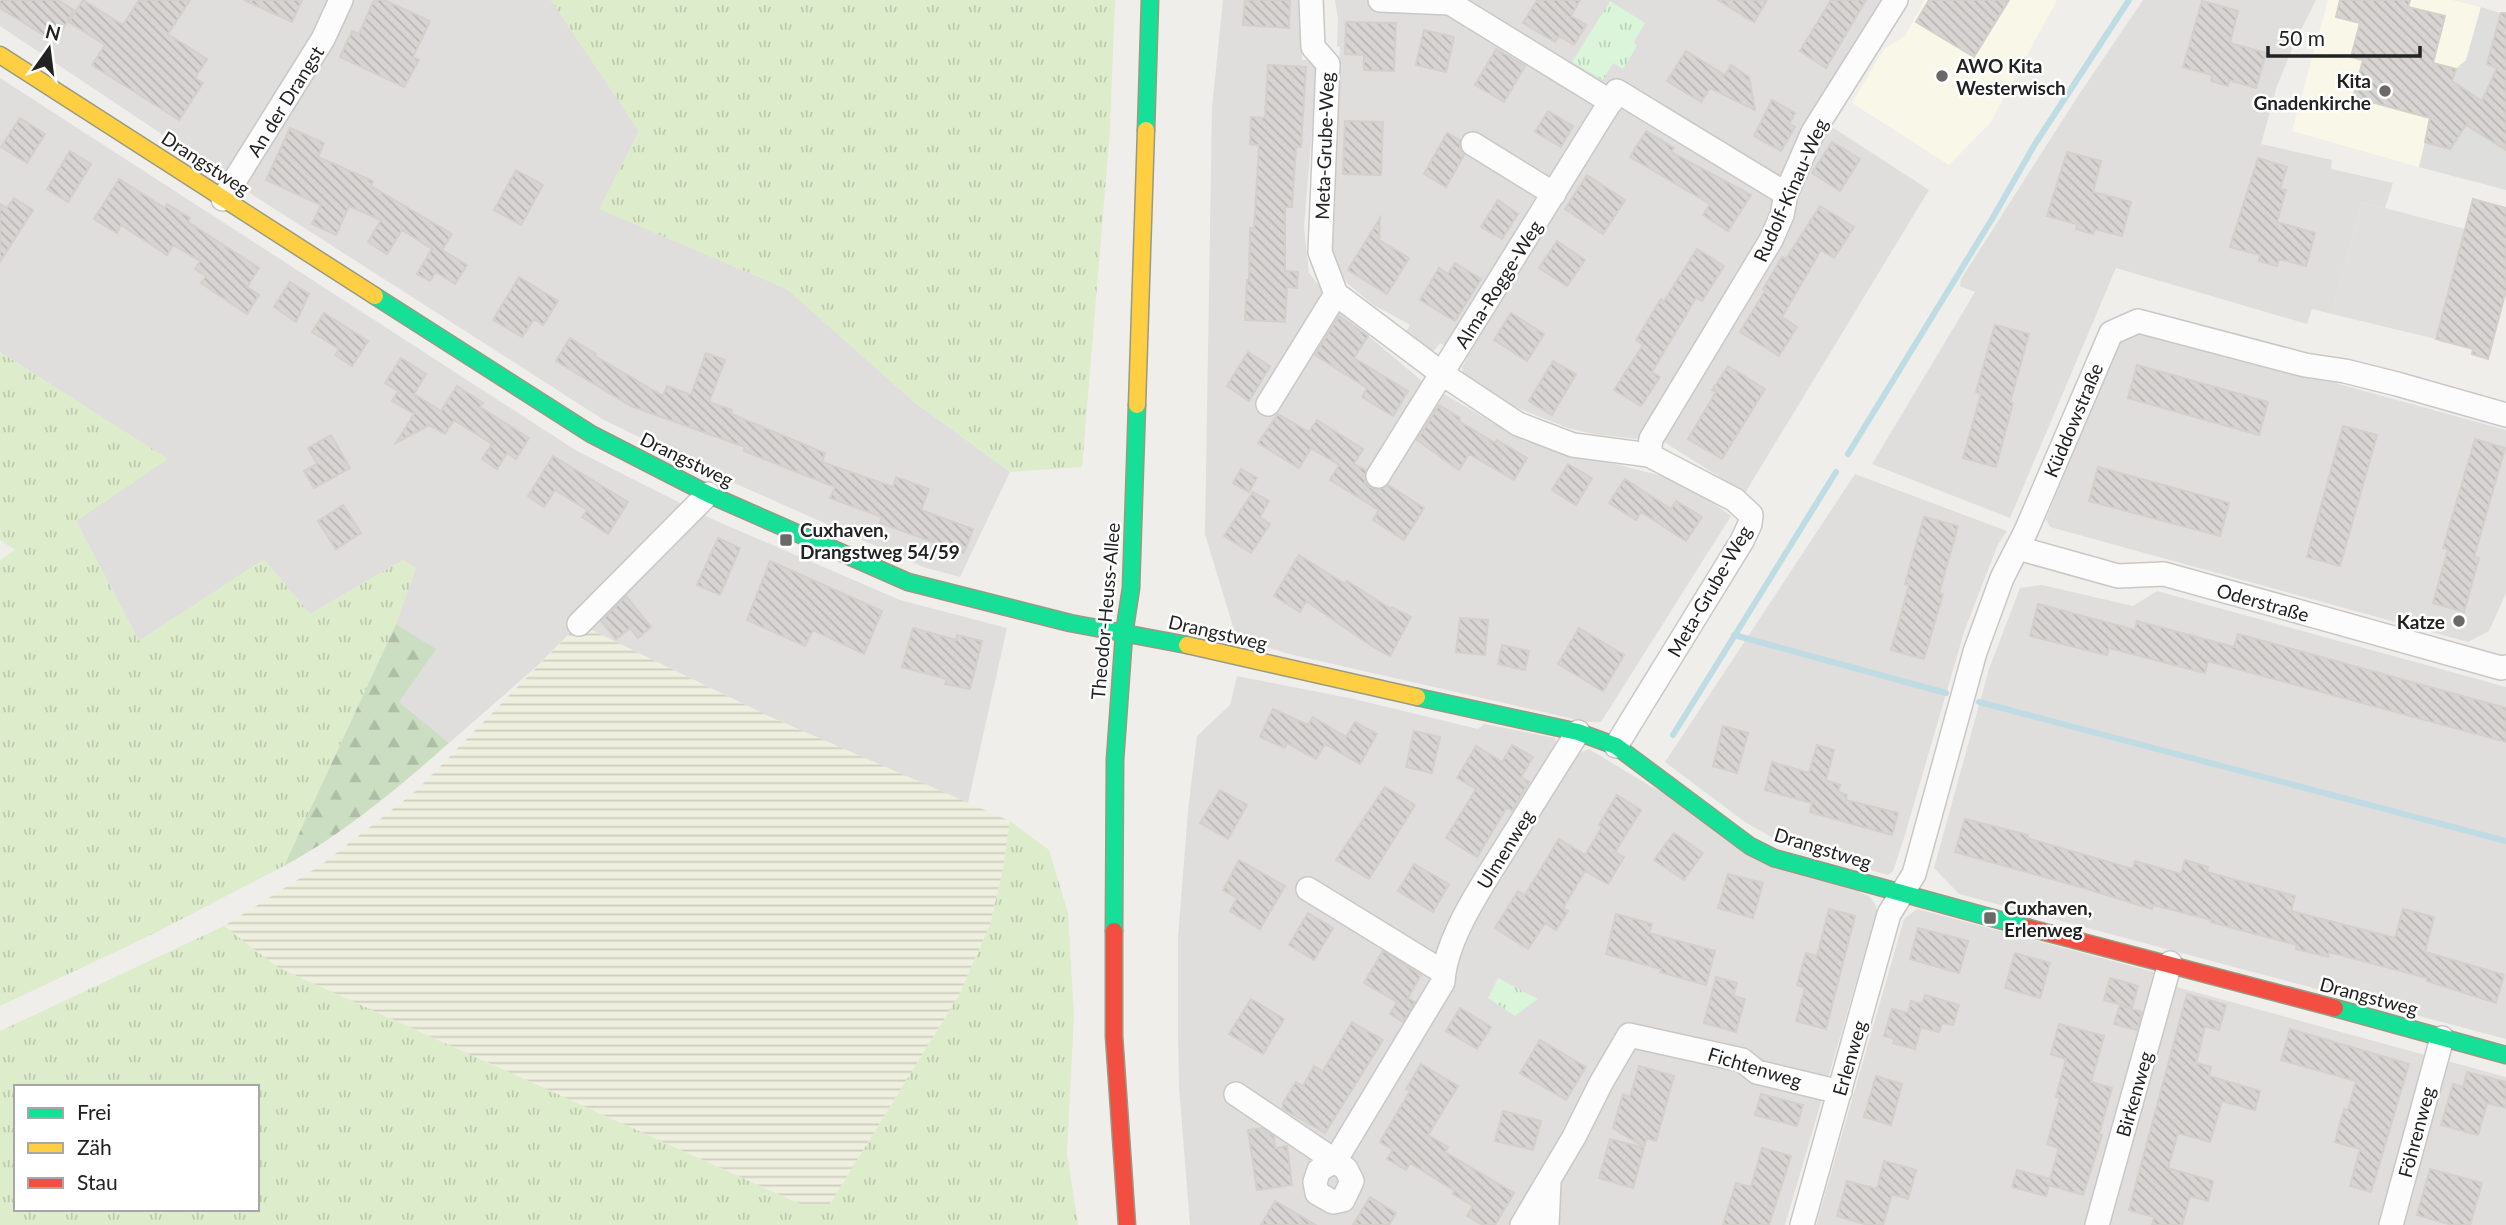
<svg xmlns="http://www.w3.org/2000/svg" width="2506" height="1225" font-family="Lato,sans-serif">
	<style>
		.residential { fill: #dfdedc }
		.education { fill: #f8f7e8 }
		.religious { fill: #dededc }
		.farmland { fill: url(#farmland-rules) }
		.grass { fill: url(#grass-tufts); fill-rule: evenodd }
		.forest { fill: url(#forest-firs) }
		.park { fill: url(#park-tufts) }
		.parking { fill: #e0dfde }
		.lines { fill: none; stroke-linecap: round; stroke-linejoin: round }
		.stream { stroke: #bfdbe3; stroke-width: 6 }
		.building { fill: url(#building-back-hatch); stroke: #d3d0cc; stroke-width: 2 }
		.street-casing { stroke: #c9c8c7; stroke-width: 26 }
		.fast-casing { stroke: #999a82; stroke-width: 19 }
		.slow-casing { stroke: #999a82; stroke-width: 19 }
		.jam-casing { stroke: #999a82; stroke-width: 19 }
		.street { stroke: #fdfcfc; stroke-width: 23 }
		.fast { stroke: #16e098; stroke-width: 16 }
		.slow { stroke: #ffcf43; stroke-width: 16 }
		.jam { stroke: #f24e42; stroke-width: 16 }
		.poi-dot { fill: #6a6968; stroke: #fff; stroke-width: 2.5 }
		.labels { text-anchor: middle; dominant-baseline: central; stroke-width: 5; stroke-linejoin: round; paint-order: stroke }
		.poi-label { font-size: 19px; font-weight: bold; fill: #222; stroke: #fff; text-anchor: start }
		.street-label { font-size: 19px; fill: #222; stroke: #fff }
	</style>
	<defs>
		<pattern id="farmland-rules" width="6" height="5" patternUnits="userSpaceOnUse" patternTransform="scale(1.75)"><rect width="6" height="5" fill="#efefdf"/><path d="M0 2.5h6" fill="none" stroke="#cdcdbf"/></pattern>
		<pattern id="grass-tufts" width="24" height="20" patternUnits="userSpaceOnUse" patternTransform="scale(1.75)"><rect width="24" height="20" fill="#ddeccb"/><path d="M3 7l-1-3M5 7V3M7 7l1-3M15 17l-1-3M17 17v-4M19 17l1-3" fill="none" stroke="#bdcaae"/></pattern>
		<pattern id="forest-firs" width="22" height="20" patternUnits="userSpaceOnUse" patternTransform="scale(1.75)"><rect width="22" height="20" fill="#cbdec1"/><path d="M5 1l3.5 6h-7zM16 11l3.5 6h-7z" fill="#aebea6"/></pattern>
		<pattern id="park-tufts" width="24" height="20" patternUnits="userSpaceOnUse" patternTransform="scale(1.75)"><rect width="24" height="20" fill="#daf5da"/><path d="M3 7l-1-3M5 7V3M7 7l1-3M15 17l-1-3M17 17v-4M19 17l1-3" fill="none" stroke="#bbd2bb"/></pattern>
		<pattern id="building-back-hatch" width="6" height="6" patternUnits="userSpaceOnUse" patternTransform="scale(1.75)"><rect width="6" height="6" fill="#d7d4d2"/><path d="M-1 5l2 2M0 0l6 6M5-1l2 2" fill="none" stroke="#b8b6b4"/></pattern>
	</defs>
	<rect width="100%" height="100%" fill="#f0eeeb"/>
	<!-- residential -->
	<path class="residential" d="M0,0H551L639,131L600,209L787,289L913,401L1010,472L960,577L923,567L721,477L604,420L253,195L0,26Z
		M1223,0H1303L1302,60H1309L1317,71L1304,227L1309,273L1340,312L1422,381L1524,441L1682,481L1731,516L1601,722H1587L1289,654L1263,646L1234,630L1205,534L1212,107Z
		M1335,0H1886L1812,114L1929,190L1745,493L1664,442L1593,434L1568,428L1510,405L1464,377L1462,367L1467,358L1440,343L1430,356L1402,339L1410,325L1372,304L1347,283L1338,270L1329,237L1340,47L1337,46L1338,19Z
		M2143,0H2316L2294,44L2277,86L2261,144L2332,160L2331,169L2393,183L2385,208L2362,202L2332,314L2312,309L2307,324L2116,268L2010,518L1872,464L1975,292L1960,286L1961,279L2078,96Z
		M0,78L577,451L712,519L900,600L1007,628L968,803L768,716L579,624L537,666L449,743L398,702L435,649L396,624L415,568L403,560L310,614L264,560L139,641L76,521L167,459L0,352Z
		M2142,330L2506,430V593L2489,631L2468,642L2050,527L2046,519L2118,342L2126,333Z
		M1855,474L2007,531L1998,544L1964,632L1904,838L1893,871L1888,875L1787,846L1745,822L1665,762Z
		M2042,585L2133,606L2157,591L2506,687V1039L1959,894L1934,868L1989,669L2020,588Z
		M1237,676L1354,699L1478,729L1484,724L1555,738L1557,747L1573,756L1589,749L1652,787L1870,897L1875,904L1877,911L1785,1225H1190L1179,1087L1178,1034V937L1188,811L1197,736L1230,705Z
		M1917,909L2154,972L2157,982L2090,1225H1816L1904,919Z
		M2173,986L2506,1077V1225H2105Z"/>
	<!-- education -->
	<path class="education" d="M1925,0H2057L1990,123L1949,165L1852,103L1884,49L1905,36Z
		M2328,0H2452L2481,7L2466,61L2456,69L2481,100L2450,149L2425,142L2419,167L2292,131Z"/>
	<!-- religious -->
	<path class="religious" d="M2481,7L2506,15V190L2419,167L2425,142L2451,149L2479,104L2481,100L2452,81L2456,69L2466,60Z"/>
	<!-- farmland -->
	<path class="farmland" d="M579,624L768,716L1010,821L1002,874L990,925L959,995L830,1204L802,1205L277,967L224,926L321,865L416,791Z"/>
	<!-- grass -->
	<path class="grass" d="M551,0H1115L1110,130L1082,467L1010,472L913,401L787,289L599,209L639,131Z
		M0,352L168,459L76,521L139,641L264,559L310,614L403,560L416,568L396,624L284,866L149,936L0,1006V560L15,550L0,540Z
		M1010,821L1049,850L1068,913L1074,1015L1067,1153L1078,1225H0V1031L224,926L277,967L802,1205L830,1204L959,995L990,925L1002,874ZM16,1087H257V1209H16Z"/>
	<!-- forest -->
	<path class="forest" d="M396,624L436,649L399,702L449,743C398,788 345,833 284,866Z"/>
	<!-- park -->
	<path class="park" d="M1610,1L1645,23L1634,42L1637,46L1623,69L1613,63L1603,80L1572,62Z
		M1498,978L1538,999L1515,1016L1488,998Z"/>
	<!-- parking -->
	<path class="parking" d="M2362,202L2465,229L2436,339L2332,314Z"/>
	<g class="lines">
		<!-- stream -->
		<path class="stream" d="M1848,454L1992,219L2035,144L2129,0
			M1734,635L1946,693
			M1979,702L2506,841
			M1673,735L1836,472"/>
	</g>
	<!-- building -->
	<path class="building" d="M0,0H58L74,10L55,42L0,8Z
		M83,0L123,25L139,0H190L168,34L207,59L195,78L203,83L179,120L92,65L105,45L69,22Z
		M244,0H302L292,22Z
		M374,0H384L430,21L413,57L419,60L404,87L340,57L352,31L359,34Z
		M1245,0H1290L1289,28L1243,25Z
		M1537,0H1580L1571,16L1586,25L1574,45L1559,36L1555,42L1523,23Z
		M1718,0H1767L1754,22Z
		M1831,0H1866L1826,68L1800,51Z
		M1929,0H2009L1974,57L1916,22Z
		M2340,0H2410L2408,7L2445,16L2433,63L2456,69L2452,81L2482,101L2497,68L2487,64L2501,13H2506V150L2466,125L2450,149L2425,142L2430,118L2353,97L2363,60L2351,57L2360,23L2336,17Z
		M2202,1L2238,11L2230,43L2266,53L2256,88L2229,80L2228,86L2211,81L2212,75L2183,67Z
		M1346,22L1396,23L1394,71L1364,70V55L1345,54Z
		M1424,30L1454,37L1446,72L1416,65Z
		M1496,49L1525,66L1504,102L1475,85Z
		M1686,51L1725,75L1731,65L1749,77L1755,110L1710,88L1701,102L1667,81Z
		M1268,65L1306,67L1301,147H1296L1292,207H1285V271L1298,272L1297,288L1287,287L1285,322L1245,320L1247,280H1249L1250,228H1254L1259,145L1250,144L1251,117L1265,118Z
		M1772,100L1795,113L1789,124L1795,127L1781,151L1754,136Z
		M1548,111L1573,126L1561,147L1535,132Z
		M20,118L45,134L27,163L1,147Z
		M1345,121L1383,122L1381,175L1343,174Z
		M290,128L324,143L318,157L373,181L371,186L452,234L442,250L467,265L455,284L436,272L430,281L417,274L432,249L402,230L387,254L368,242L381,220L349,206L336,235L312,224L321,205L266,180Z
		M1646,131L1674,148L1671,152L1751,195L1728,231L1703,215L1710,204L1630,157Z
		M1447,133L1460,140V150L1464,155L1446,187L1424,174Z
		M1832,142L1860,159L1840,191L1812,173Z
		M70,151L91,164L68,202L47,189Z
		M2067,152L2101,161L2093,192L2131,202L2122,236L2095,229L2093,234L2076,229L2077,224L2047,216Z
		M2258,158L2287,167L2280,189L2286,190L2277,222L2315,233L2306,266L2279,259L2277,266L2259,261L2260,255L2230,247Z
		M516,170L543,185L521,225L494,210Z
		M1587,175L1625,200L1603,234L1565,209Z
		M119,179L165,208L167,204L190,218L188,222L259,268L247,287L259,295L247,314L201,283L206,276L195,269L200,261L173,245L167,255L121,225L117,233L94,219Z
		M14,198L33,210L0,262V204L7,208Z
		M2473,199L2506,208V290L2488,359L2472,354L2473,349L2436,339Z
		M1498,200L1518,214L1502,239L1481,227Z
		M1820,206L1854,227L1834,258L1821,250L1782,317L1797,327L1779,356L1740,332L1765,291L1763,289L1782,257L1786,259Z
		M1380,218L1379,240L1409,258L1387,294L1348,270Z
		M1557,241L1585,260L1567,286L1539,268Z
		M1697,249L1724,266L1702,301L1696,298L1652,372L1660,377L1641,406L1614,390L1643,345L1636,340L1661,299L1664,301Z
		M1455,263L1481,279L1455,321L1420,300L1439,268L1448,274Z
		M519,277L558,301L543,325L534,319L522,337L493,320Z
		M290,282L309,294L296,322L274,307Z
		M324,313L368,341L352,366L335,355L339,349L312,332Z
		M1511,313L1544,334L1527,361L1494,340Z
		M1339,316L1368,336L1354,358L1408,391L1393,416L1362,397L1367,388L1315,355Z
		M1995,325L2029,334L2010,402L2013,403L1996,467L1963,458L1981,394L1976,392Z
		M570,338L596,354L595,356L663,396L667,386L691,395L706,353L725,360L709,402L732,410L731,414L825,453L822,462L893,487L896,477L929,489L921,510L973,529L964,553L880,523L882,517L830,498L835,487L744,451L745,447L631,406L556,361Z
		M1248,352L1270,366L1249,401L1227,386Z
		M401,358L426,374L414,394L441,411L457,386L483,403L480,407L529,438L516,459L507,453L497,469L482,459L492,444L454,420L445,434L429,425L396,443L414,414L392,401L398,391L385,383Z
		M1553,361L1576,374L1552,415L1529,401Z
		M2137,365L2268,402L2259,435L2128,398Z
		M1728,366L1765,389L1722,459L1688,439L1716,392L1712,390Z
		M1439,405L1460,418L1459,421L1495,443L1497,440L1527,458L1514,480L1469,454L1459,470L1417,440Z
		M1278,414L1309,432L1317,420L1363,449L1354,464L1366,470L1365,482L1370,487L1378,490L1388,485L1424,508L1404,540L1373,520L1379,510L1330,480L1339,465L1311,448L1299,468L1258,443Z
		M2343,426L2377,435L2340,566L2307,557Z
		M331,435L350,468L314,488L304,471L317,464L308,448Z
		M2475,439L2505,448L2474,557L2479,558L2464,612L2433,603L2448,549L2443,548Z
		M553,456L628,502L608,534L582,517L587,510L555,490L544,507L528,496Z
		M1568,464L1592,478L1576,505L1552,490Z
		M2098,467L2229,503L2220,536L2089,501Z
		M1241,469L1257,478L1249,492L1233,483Z
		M1625,479L1671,509L1676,501L1702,517L1686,541L1641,512L1636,520L1609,503Z
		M1253,492L1269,501L1260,517L1270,524L1251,553L1224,536Z
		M343,505L361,533L336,549L318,521Z
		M1924,517L1958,526L1939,593L1943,594L1924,659L1891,650L1909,585L1905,584Z
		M718,538L740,548L720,595L697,585Z
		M1299,555L1345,584L1347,581L1391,609L1392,607L1411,617L1390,656L1373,647L1306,601L1300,612L1274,596Z
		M770,561L882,611L864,654L813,630L805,646L747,620Z
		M626,596L651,627L638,638L630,628L616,639L601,621Z
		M2038,604L2135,630L2137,621L2234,647L2238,634L2506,708V742L2208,661L2205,673L2109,648L2107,655L2030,636Z
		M1460,618L1488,620L1485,655L1456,652Z
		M913,628L956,640L957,635L982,641L970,689L945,684L947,679L902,667Z
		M1579,628L1624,655L1603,691L1558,664Z
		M1502,645L1529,651L1525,670L1498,664Z
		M1273,709L1308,725L1313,717L1346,737L1355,722L1377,734L1360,764L1325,744L1316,759L1287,743L1285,748L1260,737Z
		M1723,726L1748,733L1737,773L1713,766Z
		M1414,731L1440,737L1432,773L1406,767Z
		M1512,745L1533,757L1521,777L1529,782L1512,811L1507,807L1477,857L1446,838L1476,789L1457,778L1476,746L1502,762Z
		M1817,745L1834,750L1826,780L1840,785L1838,792L1847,795L1846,800L1898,813L1892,835L1810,812L1812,803L1765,790L1772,762L1809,773Z
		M1385,787L1415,805L1369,879L1336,860Z
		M1220,790L1247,805L1228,839L1200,823Z
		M1617,795L1641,810L1615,852L1624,857L1608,884L1585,871L1563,908L1568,911L1556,930L1545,923L1528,949L1495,928L1518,891L1525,895L1559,839L1585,855L1602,827L1599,825Z
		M1965,819L2028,835L2027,838L2133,869L2135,861L2181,874L2185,860L2208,867L2207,872L2295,896L2291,911L2395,938L2403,909L2434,917L2425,952L2504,975L2496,1003L2427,981V978L2329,952L2328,957L2296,949L2297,945L2211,922L2212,920L2153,905L2152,909L2084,888L1955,852Z
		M1674,833L1703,853L1684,880L1654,860Z
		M1239,860L1285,886L1260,929L1230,911L1237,898L1223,890Z
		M1414,864L1449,884L1433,912L1398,891Z
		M1728,874L1763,883L1753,918L1718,908Z
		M1829,909L1855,916L1826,1029L1796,1021L1805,988L1797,985L1806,953L1817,956Z
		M1308,913L1333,928L1314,960L1289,945Z
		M1616,914L1652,924L1649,933L1715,951L1706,985L1660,972L1661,969L1606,954Z
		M1918,928L1968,941L1959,973L1910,959Z
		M1383,951L1421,975L1408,998L1415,1002L1403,1022L1390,1014L1397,1002L1364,983Z
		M2015,953L2050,963L2040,998L2005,988Z
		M1716,977L1737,983L1733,996L1745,999L1736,1032L1704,1023Z
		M2110,978L2138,986L2132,1008L2104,1000Z
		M2187,994L2226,1005L2219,1030L2205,1026L2196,1063L2211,1067L2209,1076L2260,1091L2255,1110L2222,1101L2210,1142L2178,1133L2168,1168L2213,1181L2208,1201L2190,1196L2182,1225H2152L2154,1217L2129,1210Z
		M1925,995L1959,1005L1953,1025L1942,1023L1939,1032L1921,1027L1915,1049L1893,1043L1895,1039L1884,1036L1892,1009L1908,1013L1911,1001L1922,1004Z
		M1251,999L1284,1019L1263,1054L1229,1034Z
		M2120,1005L2142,1012L2137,1030L2114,1024Z
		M1460,1008L1491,1027L1477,1049L1446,1031Z
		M1352,1022L1383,1040L1325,1133L1283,1109V1103L1296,1082L1303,1086L1314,1066L1323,1071Z
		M2059,1024L2104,1036L2091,1082L2112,1088L2099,1134L2102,1135L2083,1195L2049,1185L2046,1196L2012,1187L2017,1170L2050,1179L2059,1148L2047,1144L2060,1098L2056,1097L2066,1059L2051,1054Z
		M2290,1029L2409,1064L2371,1192L2350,1186L2360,1149L2335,1142L2344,1109L2348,1110L2356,1081L2281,1060Z
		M1540,1040L1586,1067L1566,1100L1520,1073Z
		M1421,1064L1458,1086L1428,1135L1448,1147L1445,1152L1514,1193L1495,1225H1483L1467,1216L1473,1206L1453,1194L1455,1191L1410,1163L1406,1170L1387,1159L1393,1150L1380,1142L1410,1091L1406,1089Z
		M1639,1066L1674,1076L1656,1141L1647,1138L1644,1147L1613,1128L1623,1094L1630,1097Z
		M2467,1072L2506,1082V1108L2487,1103L2478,1135L2441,1125L2453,1084L2463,1087Z
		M1876,1076L1902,1084L1891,1125L1864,1117Z
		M1761,1094L1803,1105L1797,1126L1755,1115Z
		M1503,1111L1541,1121L1533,1150L1495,1141Z
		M1262,1128L1274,1136L1275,1148L1287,1146L1292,1185L1257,1190L1248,1130Z
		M1610,1139L1644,1148L1633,1188L1599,1178Z
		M1762,1148L1791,1156L1769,1225H1723L1736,1183L1751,1187Z
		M1884,1161L1916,1170L1908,1199L1892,1194L1883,1225H1868L1837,1216L1847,1181L1877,1189Z
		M2430,1169L2482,1183L2470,1225H2452L2417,1215Z
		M1370,1197L1396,1213L1389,1225H1353Z
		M1275,1201L1316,1225H1261Z"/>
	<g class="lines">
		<defs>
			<path id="street" d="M1311,0L1313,47L1328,64L1320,252L1336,294L1441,373L1518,424L1573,445L1649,455L1735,500L1751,515L1750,524L1742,541L1616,746
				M1380,0L1450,3L1611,102
				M1473,144L1554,194
				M223,199L323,39L341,0
				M1268,404L1336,294
				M1649,455L1651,439L1771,240L1782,215L1786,194L1813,132L1896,0
				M1378,476L1617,91L1786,194
				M2018,548L2118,576L2164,574L2501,668L2506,667
				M579,624L708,494
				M1308,889L1443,972
				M1236,1094L1335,1161L1346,1169L1352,1181L1343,1200L1333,1202L1317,1193L1315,1182L1319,1170L1335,1161L1443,982C1445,937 1486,880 1509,842C1532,805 1555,768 1578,732
				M1522,1225L1574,1137L1601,1083L1629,1035L1742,1060L1757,1072L1840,1092
				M1547,1225L1549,1182
				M1802,1225L1889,914L1914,874L1975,652L2002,578L2026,531L2111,333L2138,321L2305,365L2345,371L2397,384L2506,415
				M2097,1225L2170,963
				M2391,1225L2442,1038"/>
			<path id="fast" d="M1146,130L1150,0
				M375,296L591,434L708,494L908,582L1070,623L1187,645
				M1417,697L1578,732L1616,746L1750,846L1774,858L2029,928
				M1114,931L1115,760L1124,634L1131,588L1137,405
				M2335,1008L2506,1055"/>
			<path id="slow" d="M0,55L375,296
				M1137,405L1146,130
				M1187,645L1417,697"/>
			<path id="jam" d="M2029,928L2335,1008
				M1114,931V1036L1127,1225"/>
		</defs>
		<!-- street casing -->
		<use href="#street" class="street-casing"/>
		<!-- fast casing -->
		<use href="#fast" class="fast-casing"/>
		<!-- slow casing -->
		<use href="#slow" class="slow-casing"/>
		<!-- jam casing -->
		<use href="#jam" class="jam-casing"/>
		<!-- street -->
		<use href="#street" class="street"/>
		<!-- fast -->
		<use href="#fast" class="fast"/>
		<!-- slow -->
		<use href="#slow" class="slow"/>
		<!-- jam -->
		<use href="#jam" class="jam"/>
	</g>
	<!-- markers -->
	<g class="poi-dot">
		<circle cx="1942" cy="76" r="7"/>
		<circle cx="2385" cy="91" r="7"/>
		<rect x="779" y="533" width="14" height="14" rx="3.5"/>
		<circle cx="2459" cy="621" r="7"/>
		<rect x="1983" y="911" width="14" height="14" rx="3.5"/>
	</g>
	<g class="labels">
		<!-- poi labels -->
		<g class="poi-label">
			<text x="1956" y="65">AWO Kita<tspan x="1956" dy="22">Westerwisch</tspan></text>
			<text x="2371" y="80" text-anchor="end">Kita<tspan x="2371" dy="22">Gnadenkirche</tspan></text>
			<text x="800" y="529">Cuxhaven,<tspan x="800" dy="22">Drangstweg 54/59</tspan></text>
			<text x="2445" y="621" text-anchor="end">Katze</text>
			<text x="2004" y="907">Cuxhaven,<tspan x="2004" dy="22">Erlenweg</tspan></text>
		</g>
		<!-- street labels -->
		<g class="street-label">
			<text transform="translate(285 101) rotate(-58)">An der Drangst</text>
			<text transform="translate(1324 146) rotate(-88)">Meta-Grube-Weg</text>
			<text transform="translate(206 163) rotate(33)">Drangstweg</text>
			<text transform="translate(1790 190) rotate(-66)">Rudolf-Kinau-Weg</text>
			<text transform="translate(1498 284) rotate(-58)">Alma-Rogge-Weg</text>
			<text transform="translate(2073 420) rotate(-67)">Küddowstraße</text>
			<text transform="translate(687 459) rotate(26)">Drangstweg</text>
			<text transform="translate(1709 591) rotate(-60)">Meta-Grube-Weg</text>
			<text transform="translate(2263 602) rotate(16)">Oderstraße</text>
			<text transform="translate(1105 611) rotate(-85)">Theodor-Heuss-Allee</text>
			<text transform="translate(1218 632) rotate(13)">Drangstweg</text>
			<text transform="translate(1823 848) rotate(17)">Drangstweg</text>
			<text transform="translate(1505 849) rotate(-58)">Ulmenweg</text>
			<text transform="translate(2369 996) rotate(15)">Drangstweg</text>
			<text transform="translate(1849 1058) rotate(-74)">Erlenweg</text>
			<text transform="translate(1755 1067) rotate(17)">Fichtenweg</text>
			<text transform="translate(2134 1094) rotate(-74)">Birkenweg</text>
			<text transform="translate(2416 1132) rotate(-75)">Föhrenweg</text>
		</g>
	</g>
	<!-- legend -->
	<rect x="14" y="1085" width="245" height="126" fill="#ffffff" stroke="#a7a7a7" stroke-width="2"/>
	<rect x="28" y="1108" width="35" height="10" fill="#16e098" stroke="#a7a7a7" stroke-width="2"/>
	<text x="77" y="1120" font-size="21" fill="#222222">Frei</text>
	<rect x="28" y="1143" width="35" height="10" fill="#ffcf43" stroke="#a7a7a7" stroke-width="2"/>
	<text x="77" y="1155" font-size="21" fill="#222222">Zäh</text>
	<rect x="28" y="1178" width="35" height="10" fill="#f24e42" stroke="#a7a7a7" stroke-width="2"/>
	<text x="77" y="1190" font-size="21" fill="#222222">Stau</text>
	<!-- north arrow -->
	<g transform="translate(49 49) rotate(14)" stroke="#ffffff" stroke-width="5" paint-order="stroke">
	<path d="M0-5L12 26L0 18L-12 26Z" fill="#222222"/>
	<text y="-10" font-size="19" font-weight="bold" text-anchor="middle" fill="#222222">N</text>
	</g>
	<!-- scale -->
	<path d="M2268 46v10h152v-10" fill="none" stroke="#222222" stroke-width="3.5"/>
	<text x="2278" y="46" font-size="21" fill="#222222" stroke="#ffffff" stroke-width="5" paint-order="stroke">50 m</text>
</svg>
